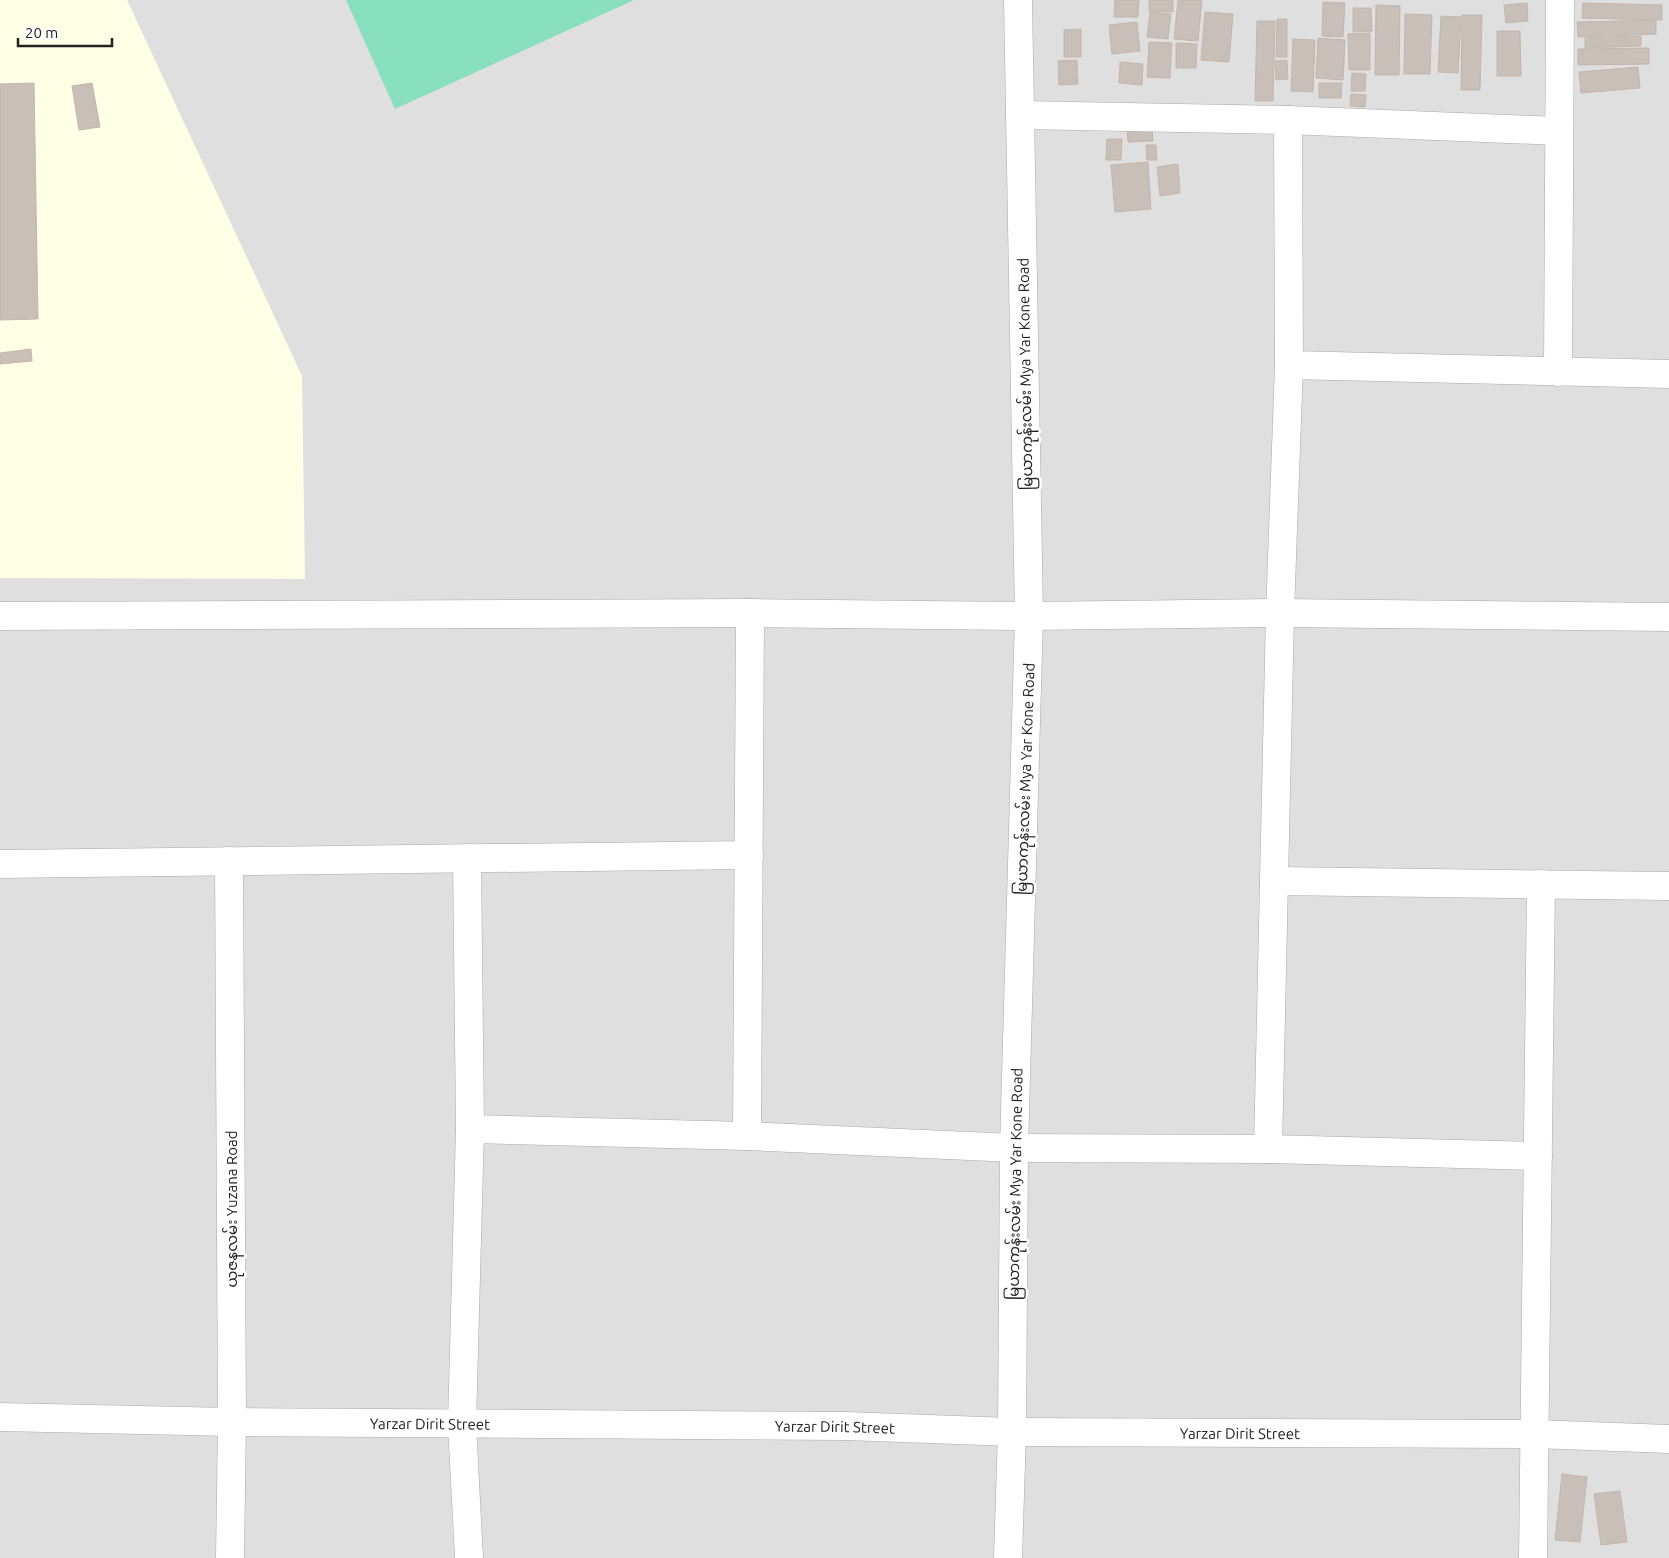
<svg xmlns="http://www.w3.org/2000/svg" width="1669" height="1558" font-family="Ubuntu,'Noto Sans Myanmar',sans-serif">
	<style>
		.residential { fill: #e0dfdf }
		.education { fill: #ffffe5 }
		.pitch { fill: #88e0be }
		.building { fill: #c7bfb8; stroke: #c4b6ab }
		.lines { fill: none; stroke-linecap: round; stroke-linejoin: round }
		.minor-casing { stroke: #a9a9a9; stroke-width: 29 }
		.minor { stroke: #fff; stroke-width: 28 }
		.labels { text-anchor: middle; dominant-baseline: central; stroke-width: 5; stroke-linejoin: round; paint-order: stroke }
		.street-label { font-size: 15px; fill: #222; stroke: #fff }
	</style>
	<rect width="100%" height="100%" fill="#f2efe9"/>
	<!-- residential -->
	<path class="residential" d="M0,0H1669V1558H0Z"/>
	<!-- education -->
	<path class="education" d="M0,0H127L302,376L305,579L0,578Z"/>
	<!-- pitch -->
	<path class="pitch" d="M346,0H634L395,109Z"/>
	<!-- building -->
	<path class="building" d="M1115,0H1139L1138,17H1114Z
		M1149,0H1173V12L1149,11Z
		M1178,0H1202L1198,41L1174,39Z
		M1323,2L1345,3L1343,37L1322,36Z
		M1527,3L1528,21L1506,23L1504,5Z
		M1583,3L1662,5V20L1582,18Z
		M1376,5L1400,6L1399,75H1375Z
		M1353,8H1371L1372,31L1353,32Z
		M1150,12L1171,14L1168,39L1147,37Z
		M1205,12L1233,14L1229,62L1201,60Z
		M1405,14L1432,15L1430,74H1404Z
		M1462,15H1482L1480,90H1461Z
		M1441,16L1461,17L1458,73L1438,72Z
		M1277,19H1287V57H1276Z
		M1656,20V34L1578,37L1577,22Z
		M1257,21H1275L1273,101H1255Z
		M1137,22L1140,51L1112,54L1109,25Z
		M1081,29V57H1064V30Z
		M1497,31H1520L1521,76H1497Z
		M1370,33V70H1349L1348,34Z
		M1641,36V46L1585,48V38Z
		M1318,38L1345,40L1343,80L1316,78Z
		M1293,39L1315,40L1313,92L1291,91Z
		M1149,42L1172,43L1170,78L1147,77Z
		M1176,43L1197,44L1196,68H1176Z
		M1649,48V64L1578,65V49Z
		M1077,60L1078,84L1059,85L1058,61Z
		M1287,60L1288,79L1276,80L1275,61Z
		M1120,62L1143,64L1142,85L1119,83Z
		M1638,67L1640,88L1581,93L1579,72Z
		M1352,73L1366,74L1365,91H1351Z
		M34,83L38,319L0,320V84Z
		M92,83L100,127L79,130L72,86Z
		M1319,83H1342L1341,98H1319Z
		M1351,94L1366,95L1365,107L1350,106Z
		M1152,127L1153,141L1128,142L1127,129Z
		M1107,139H1122L1121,160H1106Z
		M1146,145H1156L1157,160H1147Z
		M1148,162L1151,209L1115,212L1111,165Z
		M1178,164L1180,193L1160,196L1157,167Z
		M31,349L32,361L0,364V353Z
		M1562,1474L1587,1477L1580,1542L1555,1540Z
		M1620,1491L1627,1542L1601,1545L1594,1494Z"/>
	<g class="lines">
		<defs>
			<g id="minor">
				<path d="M1020,115L1288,120L1559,131"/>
				<path d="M1289,365L1669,374"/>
				<path d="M1558,372L1560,0"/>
				<path d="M0,616L750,613L1029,616L1280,613L1669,617"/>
				<path d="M467,858L470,1129L462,1424L469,1558"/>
				<path d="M229,861L232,1422L230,1558"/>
				<path d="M0,864L749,855"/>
				<path d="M1274,881L1669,886"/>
				<path d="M470,1129L747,1136L1014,1148L1268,1149L1538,1156"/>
				<path d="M747,1136L750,613"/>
				<path d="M1268,1149L1280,613L1289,365L1288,120"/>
				<path id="s1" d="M0,1417L232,1422L846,1426L1012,1432L1535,1434L1669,1439"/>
				<path d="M1008,1558L1012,1432L1014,1148L1029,616L1018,0"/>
				<path d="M1533,1558L1541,884"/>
			</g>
		</defs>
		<!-- minor casing -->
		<use href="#minor" class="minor-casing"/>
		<!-- minor -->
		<use href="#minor" class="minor"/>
	</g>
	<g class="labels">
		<!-- street labels -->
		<g class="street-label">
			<text transform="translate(1025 374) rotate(-91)">မြယာကုန်းလမ်း Mya Yar Kone Road</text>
			<text transform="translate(1025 779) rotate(-88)">မြယာကုန်းလမ်း Mya Yar Kone Road</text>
			<text transform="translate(1015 1184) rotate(-89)">မြယာကုန်းလမ်း Mya Yar Kone Road</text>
			<text transform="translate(231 1209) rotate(-90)">ယုဇနလမ်း Yuzana Road</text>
			<text stroke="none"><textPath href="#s1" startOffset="430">Yarzar Dirit Street</textPath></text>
			<text stroke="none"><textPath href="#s1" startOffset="835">Yarzar Dirit Street</textPath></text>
			<text stroke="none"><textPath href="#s1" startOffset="1240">Yarzar Dirit Street</textPath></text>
		</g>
	</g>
	<!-- scale -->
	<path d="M18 38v8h94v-8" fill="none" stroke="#222222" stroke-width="2.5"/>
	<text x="25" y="38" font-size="15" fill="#222222" stroke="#ffffff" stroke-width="4" paint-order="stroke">20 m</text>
</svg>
